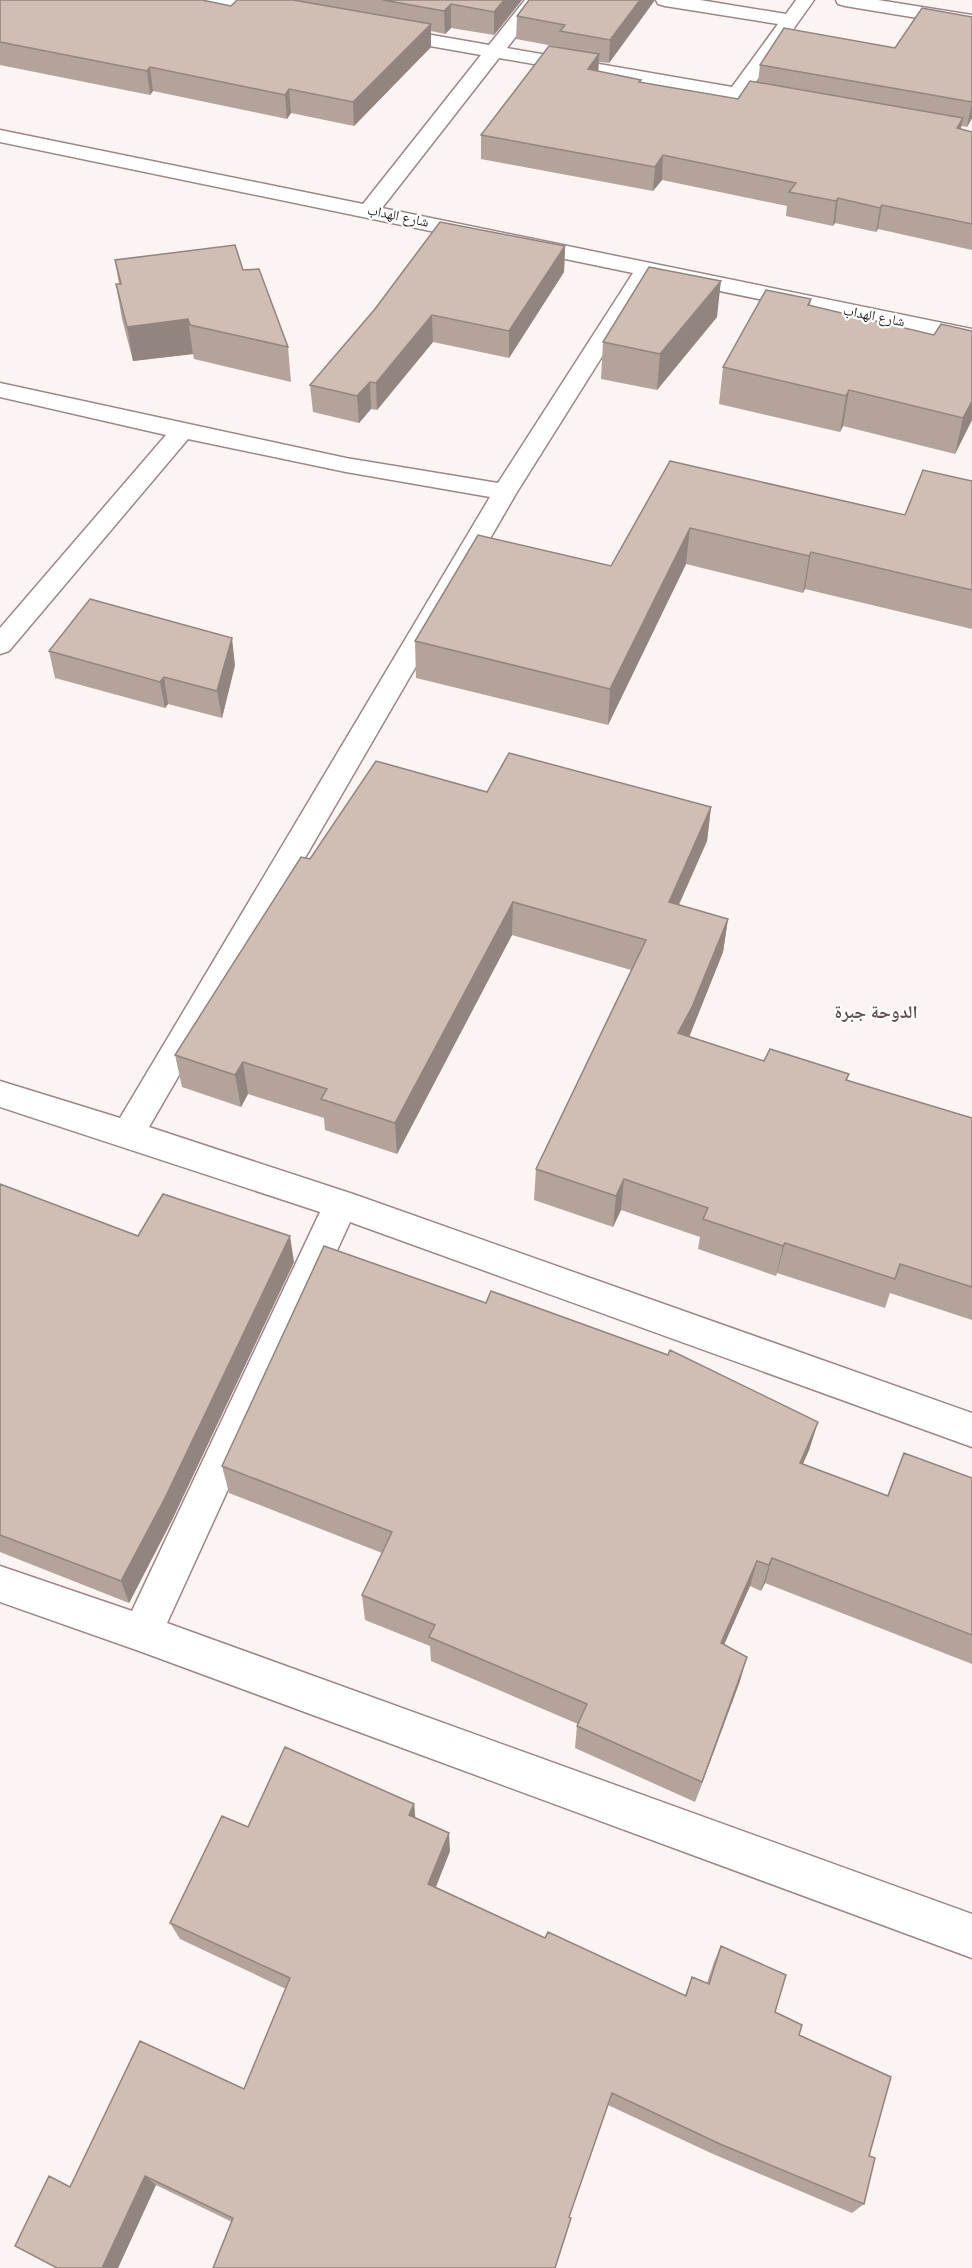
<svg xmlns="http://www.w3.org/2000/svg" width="972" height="2268" font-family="'Varela Round','Noto Naskh Arabic',sans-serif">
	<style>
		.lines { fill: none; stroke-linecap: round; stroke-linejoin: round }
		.minor-casing { stroke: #9c8788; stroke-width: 3 }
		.minor { fill: #fff; fill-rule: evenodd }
		.wall { fill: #b3a39b }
		.shaded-wall { fill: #92847e }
		.building { fill: #d0bdb4; stroke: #92847e; stroke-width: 1.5 }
		.labels { text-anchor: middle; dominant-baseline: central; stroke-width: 4.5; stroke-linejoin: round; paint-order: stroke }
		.far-street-label { font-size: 14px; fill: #251c1d; stroke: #fff }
		.neighbourhood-label { font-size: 18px; font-weight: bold; fill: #635051; stroke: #fff }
	</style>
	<rect width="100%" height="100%" fill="#fcf3f3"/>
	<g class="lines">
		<defs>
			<path id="minor" d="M199,0H239L283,8L285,12L283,16L276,18L208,6L201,4Z
				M525,0H544L507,48L732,87L778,24L665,6L658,4L656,0H700L786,14L796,0H814L750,90L791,98L794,102L791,106L784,108L499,58L382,208L972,329V343L652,277L517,492L149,1127L353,1194L972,1413V1447L350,1222L167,1623L972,1914V1958L142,1652L0,1602V1566L132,1611L320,1212L0,1107V1081L120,1118L490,497L346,472L188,439L9,651L0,654V628L166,435L0,397V383L346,458L498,483L633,273L0,142V130L363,204L481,55L379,37L377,33L379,29L386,27L489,45Z
				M836,0H878L972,15V27L845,6L838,4Z"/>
		</defs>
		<!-- minor casing -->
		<use href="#minor" class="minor-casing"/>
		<!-- minor -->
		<use href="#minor" class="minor"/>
	</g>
	<!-- wall -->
	<path class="wall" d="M0,0L231,6L237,0H522L494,35L451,28L445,34L431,31V47L354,126L291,113L287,119L153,91L150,95L0,65Z
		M529,0H655L609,63L599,62L598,71L641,80L640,83L738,99L758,82L760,65L895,48L972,17V118L967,127L961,126V129L972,132V250L878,229L876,232L835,223L833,226L786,216L787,206L662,180L653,191L481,159V135L559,47L516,39L517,16Z
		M565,246L564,272L509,358L433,342L377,410L371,409L359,423L313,412L310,385L375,309Z
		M115,260L243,270L288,347L291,382L194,359L193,354L133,361L122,319L116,284H119Z
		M811,299L810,306L934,335L972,331V420L955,454L843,426L840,432L719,404L723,367Z
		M717,317L657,390L601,379L603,342Z
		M670,461L905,515L972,481V629L805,589L803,593L686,564L608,725L416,678L415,641L611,566Z
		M49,651L235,665L222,718L168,704L165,708L55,678Z
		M487,792L711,807L707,841L679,905L728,919L723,952L689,1036L764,1061L849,1074L847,1080L972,1118V1320L890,1293L885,1308L777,1273L776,1276L698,1249L700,1237L621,1210L613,1227L534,1200L536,1169L631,970L512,935L397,1154L325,1130L324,1118L248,1094L241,1107L182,1087L175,1055L310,859Z
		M0,1184L138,1236L294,1262L172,1520L129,1603L0,1552Z
		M818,1422L809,1450L803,1464L887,1496L904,1453L972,1478V1664L765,1583L761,1591L750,1586L724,1645L740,1681L695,1802L575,1748L577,1726L578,1724L431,1661L430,1646L365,1620L362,1595L382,1553L229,1493L222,1466Z
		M414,1804L415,1818L450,1851L436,1887L545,1938L685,1995L692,1977L707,1983L714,1962L721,1946L775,2012L799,2035L869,2156L864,2204L852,2213L713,2154L608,2105L232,2222L156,2185L118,2268H57L70,2187L244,2089L286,1989L180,1939L170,1923L248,1827Z"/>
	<!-- shaded-wall -->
	<path class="shaded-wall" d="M504,0H522L494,35V12Z
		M640,0H655L609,63L610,40Z
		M451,4V28L445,34L444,11Z
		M431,24V47L354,126L353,102Z
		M599,54L598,78L588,69Z
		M150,67L153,91L150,95L147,71Z
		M289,89L291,113L287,119L285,95Z
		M972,102V118L967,127Z
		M963,118L958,142L957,128Z
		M663,155L662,180L653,191L655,167Z
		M838,198L835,223L833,226L836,201Z
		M882,205L878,229L876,232L880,208Z
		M565,246L564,272L509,358V331Z
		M721,281L717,317L657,390L660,354Z
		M432,315L433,342L377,410L376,383Z
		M188,319L193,354L133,361L127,327Z
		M370,382L371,409L359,423L357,396Z
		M849,390L843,426L840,432L846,396Z
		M972,401V420L955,454L963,418Z
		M690,528L686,564L608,725L610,689Z
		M811,552L805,589L803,593L809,556Z
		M232,638L235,665L222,718L217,691Z
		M164,677L168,704L165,708L160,682Z
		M711,807L707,841L665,935L669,902Z
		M513,902L512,935L397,1154L395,1123Z
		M728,919L723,952L688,1040L678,1033Z
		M243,1062L248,1094L241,1107L235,1075Z
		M624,1179L621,1210L613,1227L616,1196Z
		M290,1236L294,1262L172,1520L129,1603L121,1581Z
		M785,1243L777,1273L776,1276L783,1246Z
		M818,1422L809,1450L791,1490L800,1463Z
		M772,1558L765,1583L761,1591L769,1565Z
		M757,1561L750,1586L714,1667L721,1643Z
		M747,1657L740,1681L695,1802L702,1782Z
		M414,1804L416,1824L409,1815Z
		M449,1833L450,1851L430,1901L428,1884Z
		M145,2176L156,2185L118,2268H102Z"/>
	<!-- building -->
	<path class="building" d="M0,0H202L231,6L237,0H293L431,24L353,102L289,89L285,95L150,67L147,71L0,42Z
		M383,0H504L494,12L451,4L444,11Z
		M529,0H640L610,40L560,31L565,25L517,16Z
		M922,8L972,17V102L760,65L784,28L895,48Z
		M549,46L599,54L588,69L641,80L639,82L738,99L750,81L963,118L957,128L972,132V224L882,205L880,208L838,198L836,201L789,192L796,183L663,155L655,167L481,135Z
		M440,222L565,246L509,331L432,315L376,383L370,382L357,396L310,385L375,309Z
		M235,245L243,270L259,269L288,347L190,325L188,319L127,327L116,284H121L115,260Z
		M649,267L721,281L660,354L603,342Z
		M766,290L811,299L808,305L934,335L941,324L972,331V401L963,418L849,390L846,396L723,367Z
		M670,461L905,515L923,470L972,481V590L811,552L809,556L690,528L610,689L415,641L478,535L611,566Z
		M90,599L232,638L217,691L164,677L160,682L49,651Z
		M509,753L711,807L669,902L728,919L692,1007L678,1033L764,1061L770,1049L849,1074L846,1080L972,1118V1287L900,1264L895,1279L785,1243L783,1246L703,1219L708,1208L624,1179L616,1196L536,1169L646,940L513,902L395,1123L321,1099L327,1089L243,1062L235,1075L175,1055L301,857L310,859L376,761L487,792Z
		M0,1184L138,1236L163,1194L290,1236L165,1498L121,1581L0,1535Z
		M324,1246L486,1303L491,1291L668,1355L670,1350L818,1422L800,1463L888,1496L904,1453L972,1478V1635L772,1558L769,1565L757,1561L721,1643L747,1657L702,1782L577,1726L587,1704L429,1637L435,1625L362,1595L392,1532L222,1466Z
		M285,1747L414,1804L409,1815L449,1833L428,1884L545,1938L548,1932L686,1996L692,1977L709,1984L721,1946L786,1975L775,2012L802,2025L799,2035L891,2077L869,2156L875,2158L864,2204L720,2144L612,2093L569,2217L571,2218L555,2268H213L233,2218L145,2176L102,2268H57L15,2246L49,2176L70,2187L140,2041L244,2089L290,1978L170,1923L222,1816L248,1827Z"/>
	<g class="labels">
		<!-- far-street labels -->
		<g class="far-street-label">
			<text transform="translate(398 216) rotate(12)">شارع الهداب</text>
			<text transform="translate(874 316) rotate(11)">شارع الهداب</text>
		</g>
		<!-- neighbourhood labels -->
		<g class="neighbourhood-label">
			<text x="876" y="1012">الدوحة جبرة</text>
		</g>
	</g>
</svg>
